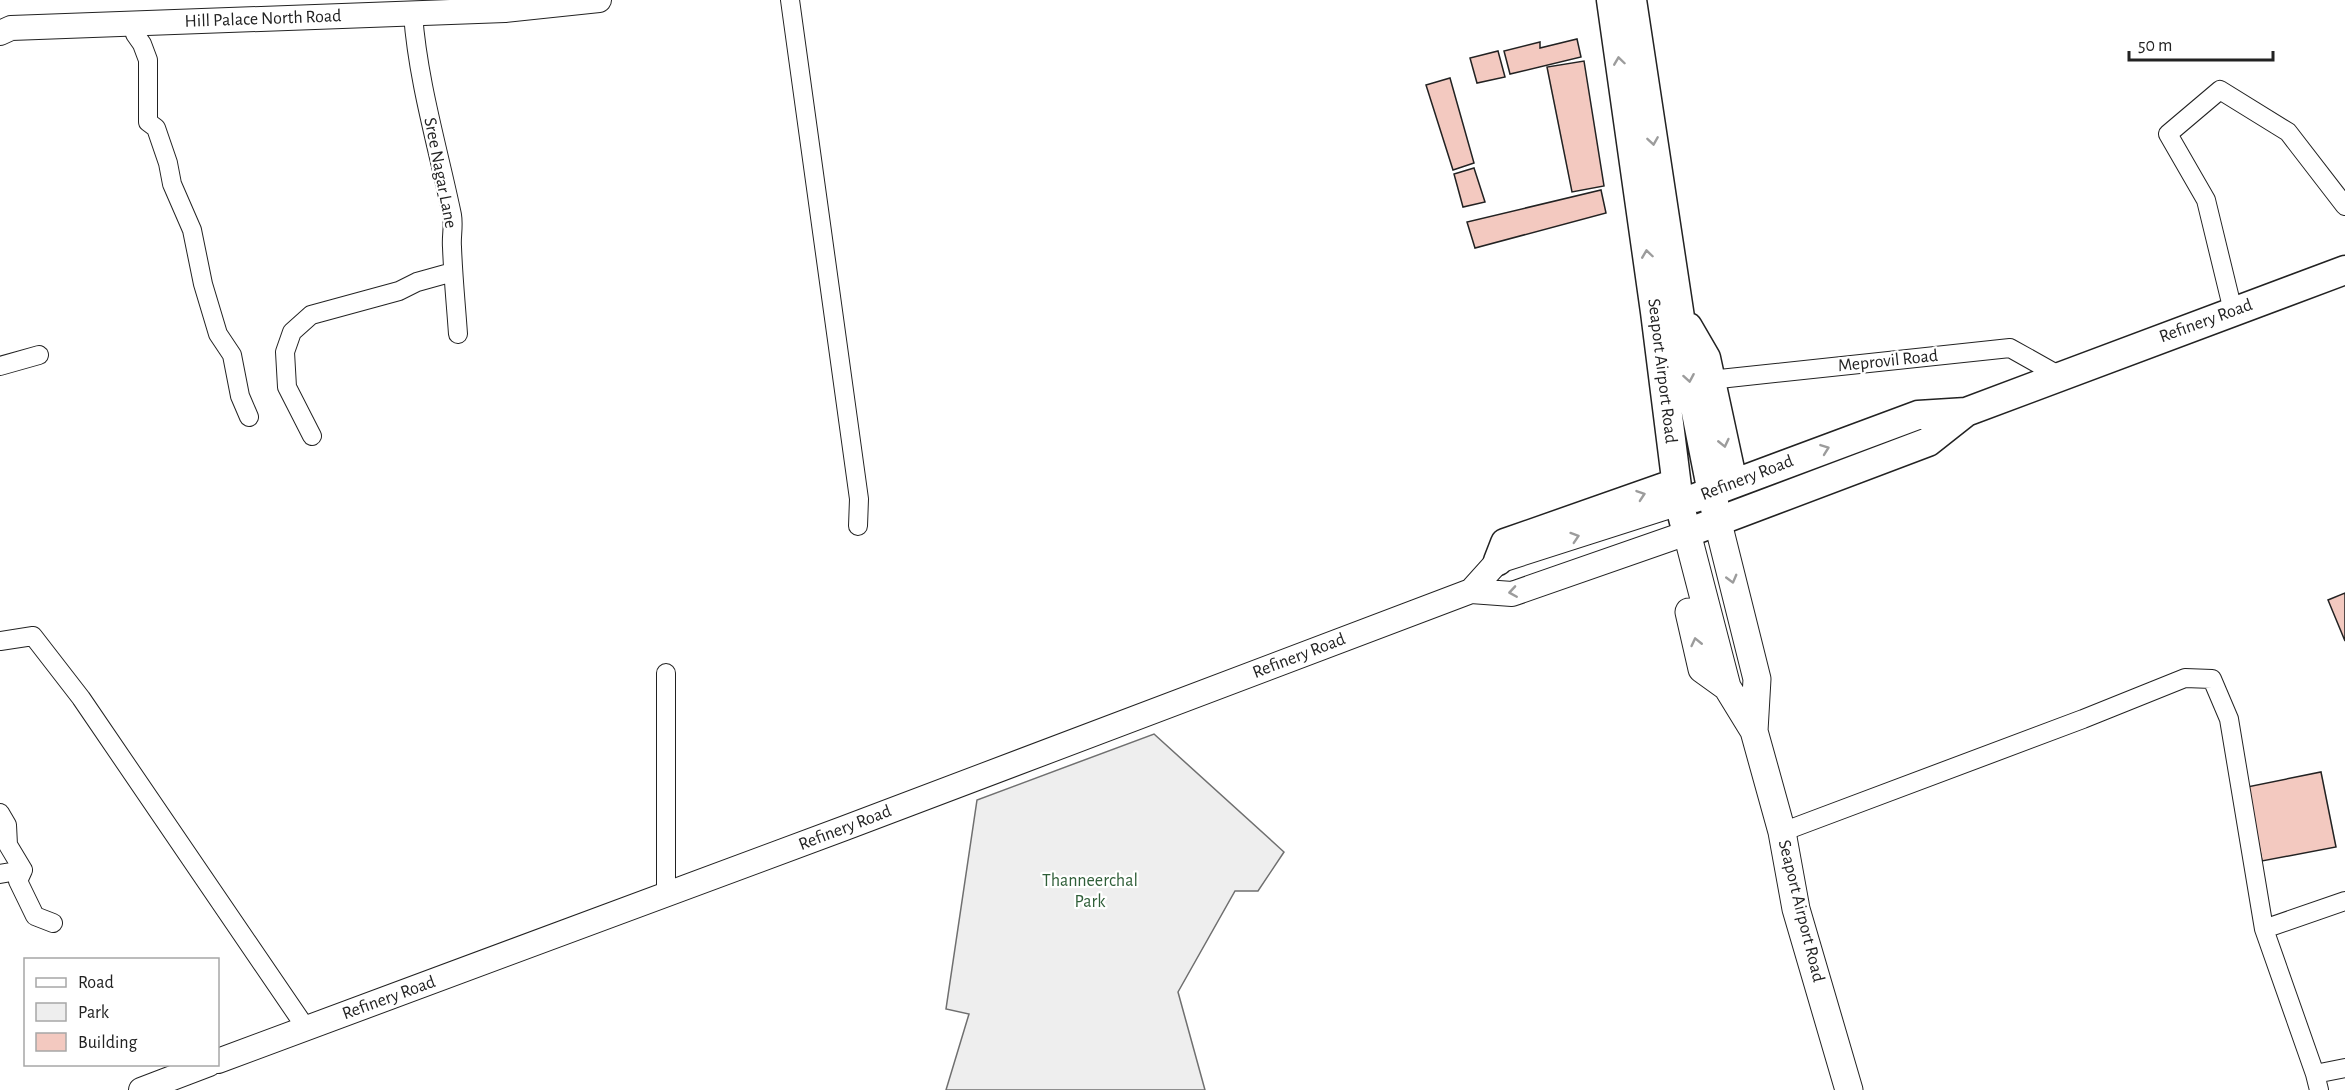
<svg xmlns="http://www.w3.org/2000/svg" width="2345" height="1090" font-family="'Alegreya Sans',sans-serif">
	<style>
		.green { fill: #eee; stroke: #6f6f6f; stroke-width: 1.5 }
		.building { fill: #f3c9c0; stroke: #222; stroke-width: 1.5 }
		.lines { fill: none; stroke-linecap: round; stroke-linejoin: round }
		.minor-casing { stroke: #222; stroke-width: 20 }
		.secondary-casing { stroke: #222; stroke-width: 26 }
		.primary-casing { stroke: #222; stroke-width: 29 }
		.trunk-casing { stroke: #222; stroke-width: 31 }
		.minor { stroke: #fff; stroke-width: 18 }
		.secondary { stroke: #fff; stroke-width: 24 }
		.primary { stroke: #fff; stroke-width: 27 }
		.trunk { stroke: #fff; stroke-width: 28 }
		.oneway { stroke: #9c9c9c }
		.labels { text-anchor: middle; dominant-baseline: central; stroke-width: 4.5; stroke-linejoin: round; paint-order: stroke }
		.street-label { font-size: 18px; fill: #222; stroke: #fff }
		.park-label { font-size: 18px; fill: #2f5e38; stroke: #fff }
	</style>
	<rect width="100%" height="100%" fill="#fff"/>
	<!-- green -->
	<path class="green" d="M1154,734L1284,852L1258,891H1235L1178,992L1205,1090H946L969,1014L946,1009L977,800Z"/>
	<!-- building -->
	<path class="building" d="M1577,39L1581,57L1510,74L1504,51L1540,42V48Z
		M1498,51L1505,77L1477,83L1470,58Z
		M1584,61L1604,186L1572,192L1547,67Z
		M1450,78L1474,163L1453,170L1426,85Z
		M1474,168L1485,202L1463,207L1454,174Z
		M1601,190L1606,213L1475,248L1467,222Z
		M2345,593V641L2328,600Z
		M2321,772L2336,847L2262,861L2247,787Z"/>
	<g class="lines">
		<defs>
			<path id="minor" d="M790,0L859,499L858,526
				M413,14C418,82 438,148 452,215C454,226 451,237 452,247C453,276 456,305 458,334
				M133,23L135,34L142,44L148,60V122L156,128L168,163L172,184L192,230L203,284L218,334L232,355L240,396L249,417
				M2233,311L2206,200L2168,134L2220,90L2288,132L2345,206
				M0,366L39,355
				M1710,380L2010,348L2060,376
				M312,436L287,387L285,352L292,332L311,315L399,291L417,282L453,272
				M0,641L33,636L81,698L306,1028
				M0,813L7,825L8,845L23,870L18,881L35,916L53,923
				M1782,832L2083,719L2185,678L2212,679L2229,719L2264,929L2315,1074L2319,1090
				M0,874L23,870
				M666,895V673
				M2264,929L2345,901
				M2315,1074L2345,1068"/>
			<path id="secondary" d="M0,33L11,28L505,10L599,0
				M1471,591L1498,561L1679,503
				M218,1061L845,828L1471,591L1512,594L1687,533
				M141,1090L209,1064"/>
			<path id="primary" d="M1718,523L1757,679L1754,731
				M1687,533L1727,687L1754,731L1782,832L1796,909L1849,1090
				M1689,612L1702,669L1727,687"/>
			<path id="trunk" d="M1611,0L1655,312L1679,503L1687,533L1928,442L1966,412L2345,270
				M1632,0L1689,377L1718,523
				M1688,327L1706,358L1733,483
				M1695,498L1918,415L1966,412
				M1498,561L1505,543L1676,483"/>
		</defs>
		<!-- minor casing -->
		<use href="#minor" class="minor-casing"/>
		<!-- secondary casing -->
		<use href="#secondary" class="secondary-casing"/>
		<!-- primary casing -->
		<use href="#primary" class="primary-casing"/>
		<!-- trunk casing -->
		<use href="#trunk" class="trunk-casing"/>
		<!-- minor -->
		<use href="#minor" class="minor"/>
		<!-- secondary -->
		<use href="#secondary" class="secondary"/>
		<!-- primary -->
		<use href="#primary" class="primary"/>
		<!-- trunk -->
		<use href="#trunk" class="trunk"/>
	</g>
	<!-- one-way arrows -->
	<defs><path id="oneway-chevron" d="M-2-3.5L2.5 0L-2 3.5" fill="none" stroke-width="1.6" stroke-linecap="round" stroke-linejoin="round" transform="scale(1.5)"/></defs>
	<g class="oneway">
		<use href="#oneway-chevron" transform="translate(1619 61) rotate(-98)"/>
		<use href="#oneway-chevron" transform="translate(1653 141) rotate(81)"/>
		<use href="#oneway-chevron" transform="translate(1647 254) rotate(-98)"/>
		<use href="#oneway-chevron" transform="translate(1689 378) rotate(80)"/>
		<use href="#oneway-chevron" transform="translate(1724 443) rotate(77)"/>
		<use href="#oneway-chevron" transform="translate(1825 449) rotate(-20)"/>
		<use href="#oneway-chevron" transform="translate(1641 495) rotate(-19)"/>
		<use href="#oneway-chevron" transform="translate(1575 537) rotate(-18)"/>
		<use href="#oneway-chevron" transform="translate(1732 579) rotate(75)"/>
		<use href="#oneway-chevron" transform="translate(1513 592) rotate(171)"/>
		<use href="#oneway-chevron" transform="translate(1696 642) rotate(-103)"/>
	</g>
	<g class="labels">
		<!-- street labels -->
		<g class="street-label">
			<text transform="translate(263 19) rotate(-2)">Hill Palace North Road</text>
			<text transform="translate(440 173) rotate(79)">Sree Nagar Lane</text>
			<text transform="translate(2206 321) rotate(-20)">Refinery Road</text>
			<text transform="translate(1888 361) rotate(-6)">Meprovil Road</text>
			<text transform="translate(1662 371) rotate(83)">Seaport Airport Road</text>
			<text transform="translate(1747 478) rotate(-21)">Refinery Road</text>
			<text transform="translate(1299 656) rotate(-21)">Refinery Road</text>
			<text transform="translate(845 828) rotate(-21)">Refinery Road</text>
			<text transform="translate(1801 911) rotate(76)">Seaport Airport Road</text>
			<text transform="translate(389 998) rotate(-20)">Refinery Road</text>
		</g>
		<!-- park labels -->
		<g class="park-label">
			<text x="1090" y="881">Thanneerchal<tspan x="1090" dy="21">Park</tspan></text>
		</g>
	</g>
	<!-- legend -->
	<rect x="24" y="958" width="195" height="108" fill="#ffffff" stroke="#a7a7a7" stroke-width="1.5"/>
	<rect x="36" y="978" width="30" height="9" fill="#ffffff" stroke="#a7a7a7" stroke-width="1.5"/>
	<text x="78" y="988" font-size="18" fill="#222222">Road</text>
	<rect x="36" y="1003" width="30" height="18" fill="#eeeeee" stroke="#a7a7a7" stroke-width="1.5"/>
	<text x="78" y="1018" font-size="18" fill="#222222">Park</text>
	<rect x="36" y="1033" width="30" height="18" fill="#f3c9c0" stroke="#a7a7a7" stroke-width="1.5"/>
	<text x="78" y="1048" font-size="18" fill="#222222">Building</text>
	<!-- scale -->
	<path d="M2129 51v9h144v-9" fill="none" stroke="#222222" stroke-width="3"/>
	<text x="2138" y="51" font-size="18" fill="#222222" stroke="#ffffff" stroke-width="4.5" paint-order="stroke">50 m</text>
</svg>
